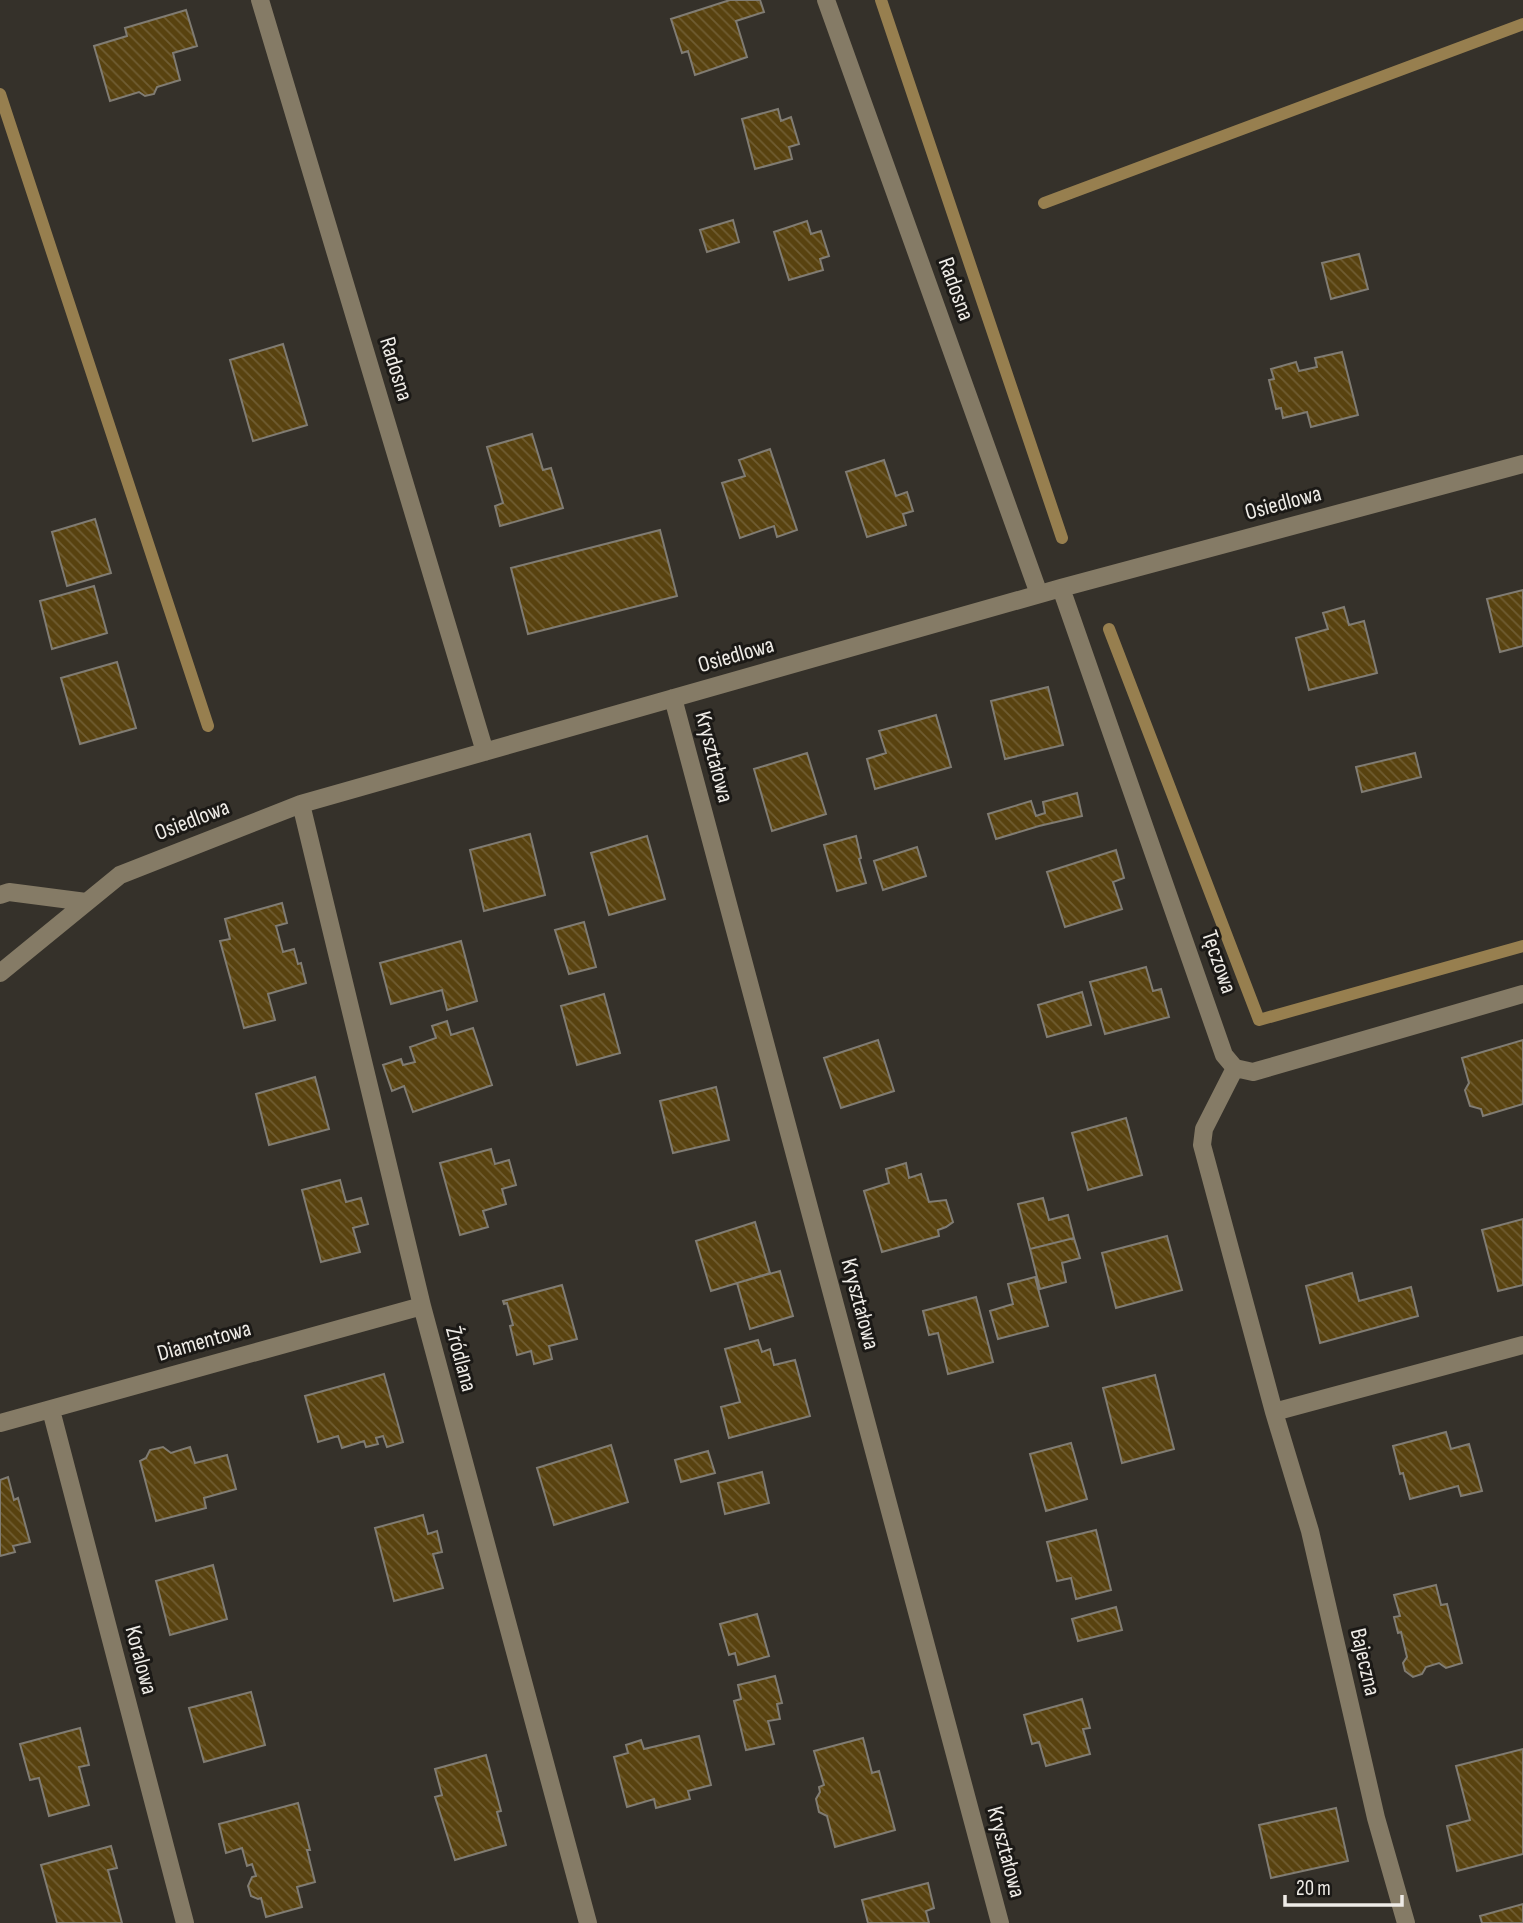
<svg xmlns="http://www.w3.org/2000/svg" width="1523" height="1923" font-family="'Sofia Sans Condensed',sans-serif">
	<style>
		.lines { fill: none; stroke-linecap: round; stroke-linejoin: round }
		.stream { stroke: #977f4f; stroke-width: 12 }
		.building { fill: url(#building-back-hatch); stroke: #807c73; stroke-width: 2 }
		.minor { stroke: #857b66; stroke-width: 18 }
		.labels { text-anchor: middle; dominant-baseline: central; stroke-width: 6; stroke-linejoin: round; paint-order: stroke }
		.street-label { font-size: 23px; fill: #efece7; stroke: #1b1916 }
	</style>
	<defs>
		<pattern id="building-back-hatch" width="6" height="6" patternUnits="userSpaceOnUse" patternTransform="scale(1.75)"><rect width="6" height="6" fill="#58420f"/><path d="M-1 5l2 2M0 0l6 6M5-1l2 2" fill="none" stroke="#705d32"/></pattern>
	</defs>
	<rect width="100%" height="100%" fill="#35312a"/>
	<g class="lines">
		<!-- stream -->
		<path class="stream" d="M881,0L1062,538
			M0,94L208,726
			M1044,203L1523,24
			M1109,629L1259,1020L1523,946"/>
	</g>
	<!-- building -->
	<path class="building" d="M730,0H760L764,12L736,21L747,57L695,75L688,51L682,53L671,19Z
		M186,10L197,46L173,53L180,80L157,87L154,94L145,96L139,92L110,101L94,46L127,36L125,28Z
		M778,109L781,121L791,117L799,144L789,147L792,159L755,169L742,119Z
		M733,220L739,242L707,252L700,230Z
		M807,221L811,234L821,231L829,256L820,259L823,270L789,280L774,232Z
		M1359,254L1368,289L1331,299L1322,263Z
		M283,344L307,425L253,441L230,360Z
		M1342,352L1358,415L1311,427L1307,412L1283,418L1281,408L1276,409L1269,380L1274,379L1271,369L1296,362L1299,371L1317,367L1315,358Z
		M532,434L543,470L551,468L563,508L500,526L495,506L503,503L487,447Z
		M770,449L797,530L777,537L774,526L740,538L722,483L745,476L739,460Z
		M884,460L896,496L907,492L913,511L903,514L906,525L867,537L846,472Z
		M95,519L111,573L67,586L52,532Z
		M660,530L677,596L528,634L511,568Z
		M94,586L107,633L52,649L40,601Z
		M1523,590V646L1500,652L1487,599Z
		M1344,607L1349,625L1364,621L1377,673L1309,690L1296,638L1328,629L1323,613Z
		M117,662L136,728L80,744L61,678Z
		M1048,687L1063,745L1005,759L991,701Z
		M936,715L951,767L875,789L867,759L886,753L879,731Z
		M807,753L826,814L772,831L754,769Z
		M1415,753L1421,777L1362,792L1356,767Z
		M1077,793L1082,816L1039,826L996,839L988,814L1031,801L1036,816L1045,813L1043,802Z
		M530,834L545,895L484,911L470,850Z
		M647,836L665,899L609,915L591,853Z
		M856,836L861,858L859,859L866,883L837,891L824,845Z
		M917,847L926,876L883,890L874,861Z
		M1116,850L1124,878L1113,882L1122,909L1065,927L1047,872Z
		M282,903L287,923L276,926L283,952L294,949L298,964L301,963L306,983L268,994L275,1020L244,1028L220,941L230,939L225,919Z
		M584,922L596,967L569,974L555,930Z
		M461,941L477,1001L447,1010L442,990L391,1004L380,963Z
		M1146,967L1153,991L1161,989L1169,1017L1105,1034L1090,982Z
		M1082,992L1091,1025L1047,1037L1038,1005Z
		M604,994L620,1053L577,1065L561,1006Z
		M447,1021L451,1035L473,1028L492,1085L413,1112L404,1086L392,1091L383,1065L401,1059L403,1065L415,1062L410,1047L436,1038L432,1026Z
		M878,1040L894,1091L841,1108L824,1058Z
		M1523,1040V1104L1483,1116L1481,1109L1470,1106L1465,1090L1469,1083L1462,1058Z
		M315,1077L329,1129L269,1145L256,1094Z
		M716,1087L729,1140L673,1153L660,1101Z
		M1126,1118L1142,1175L1088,1190L1072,1133Z
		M491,1149L495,1164L509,1160L516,1185L502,1189L506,1204L483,1211L488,1227L460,1235L440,1163Z
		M906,1163L909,1178L921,1174L929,1202L946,1200L953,1222L946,1227L938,1230L939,1236L882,1252L864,1191L889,1183L886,1169Z
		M340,1180L346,1202L361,1198L368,1224L353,1228L360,1252L321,1262L302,1190Z
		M1043,1198L1049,1220L1068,1215L1074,1238L1030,1249L1018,1204Z
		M1523,1219V1285L1498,1291L1482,1230Z
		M755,1222L770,1273L711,1291L696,1241Z
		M1167,1236L1182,1290L1116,1308L1102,1253Z
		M1074,1238L1080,1258L1062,1263L1066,1282L1040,1289L1030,1249Z
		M780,1271L793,1316L750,1329L737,1283Z
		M1352,1273L1359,1301L1411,1287L1418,1316L1320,1343L1306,1286Z
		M1035,1277L1048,1326L998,1339L990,1311L1013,1304L1008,1284Z
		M562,1285L577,1339L549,1346L552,1359L534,1364L531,1351L517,1355L510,1326L513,1325L507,1303L504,1304L503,1301Z
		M976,1297L993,1362L948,1374L938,1333L929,1335L923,1311Z
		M758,1340L762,1352L770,1349L774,1365L795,1360L810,1416L729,1438L721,1407L740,1402L725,1349Z
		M384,1374L403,1442L387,1447L383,1436L376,1438L378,1444L366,1447L364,1441L342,1448L338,1436L318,1442L305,1396Z
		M1155,1375L1174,1449L1122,1463L1103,1388Z
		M1446,1432L1451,1449L1469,1444L1482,1491L1461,1496L1458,1486L1410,1499L1403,1473L1400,1474L1393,1446Z
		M1071,1443L1087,1499L1046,1511L1030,1454Z
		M611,1445L628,1502L554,1525L537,1468Z
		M163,1447L171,1453L190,1447L195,1463L227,1455L236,1489L204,1498L206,1508L156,1521L140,1461L146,1458L150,1450Z
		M708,1451L715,1473L681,1482L675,1460Z
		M762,1472L769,1503L725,1514L718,1483Z
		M8,1477L14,1500L18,1498L30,1542L13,1546L15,1552L0,1556V1480Z
		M423,1515L428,1534L437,1531L442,1552L433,1554L443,1588L394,1601L375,1528Z
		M1096,1530L1111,1590L1076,1599L1071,1578L1057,1581L1047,1542Z
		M213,1565L227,1619L170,1635L156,1581Z
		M1436,1585L1441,1605L1447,1604L1462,1663L1446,1668L1439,1663L1426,1667L1422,1674L1413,1677L1405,1671L1403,1663L1407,1657L1401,1632L1398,1633L1394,1617L1400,1616L1394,1595Z
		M1116,1607L1122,1630L1078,1641L1072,1619Z
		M757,1614L769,1656L738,1665L735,1653L729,1655L720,1624Z
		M775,1676L782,1703L777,1704L780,1719L768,1721L774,1744L746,1750L734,1701L741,1699L738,1685Z
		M251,1692L265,1745L204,1762L189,1708Z
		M1082,1699L1090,1728L1083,1729L1090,1754L1046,1766L1039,1742L1032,1744L1024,1715Z
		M80,1728L89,1765L79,1767L89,1805L49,1816L39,1778L30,1780L20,1744Z
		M699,1736L711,1785L688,1791L690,1799L656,1808L654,1799L627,1807L614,1757L628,1753L626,1745L641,1740L644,1749Z
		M863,1738L872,1773L879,1771L895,1830L835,1847L827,1816L819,1812L816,1799L820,1792L819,1787L824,1785L814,1751Z
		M1523,1749V1854L1457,1871L1447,1826L1470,1820L1456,1766Z
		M486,1755L501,1811L497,1812L506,1845L455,1860L435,1797L442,1795L435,1769Z
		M298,1803L310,1850H307L315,1882L297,1887L302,1907L266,1917L261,1898L258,1899L251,1896L248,1886L252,1877L256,1876L252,1864L247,1866L242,1848L226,1853L219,1824Z
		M1336,1808L1348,1861L1271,1878L1259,1825Z
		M111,1846L117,1868L108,1870L122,1923H57L41,1865Z
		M928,1883L934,1908L926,1911L929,1923H868L862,1900Z
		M1523,1904V1923H1482L1480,1916Z"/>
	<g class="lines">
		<!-- minor -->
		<path class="minor" d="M260,0L485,752
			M826,0L1039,594
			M1061,588L1224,1055L1235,1068L1253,1072L1523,994
			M673,698L1000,1923
			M301,804L422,1306L588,1923
			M0,895L9,892L86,902
			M0,973L120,875L301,804L1061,588L1523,464
			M1235,1068L1204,1129L1202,1145L1274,1412L1310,1531L1376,1818L1406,1923
			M51,1410L185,1923
			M1274,1412L1523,1345
			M0,1423L422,1306"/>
	</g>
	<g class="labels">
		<!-- street labels -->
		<g class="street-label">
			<text transform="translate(956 289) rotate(70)">Radosna</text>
			<text transform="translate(396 369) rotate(73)">Radosna</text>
			<text transform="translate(1283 503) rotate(-15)">Osiedlowa</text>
			<text transform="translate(736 655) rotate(-16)">Osiedlowa</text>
			<text transform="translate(714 757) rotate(75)">Kryształowa</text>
			<text transform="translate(192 820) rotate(-21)">Osiedlowa</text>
			<text transform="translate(1219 962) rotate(71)">Tęczowa</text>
			<text transform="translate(860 1304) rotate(75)">Kryształowa</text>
			<text transform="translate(204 1341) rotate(-16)">Diamentowa</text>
			<text transform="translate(461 1359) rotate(75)">Źródlana</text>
			<text transform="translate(141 1660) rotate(75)">Koralowa</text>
			<text transform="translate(1365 1662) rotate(77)">Bajeczna</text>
			<text transform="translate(1006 1852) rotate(75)">Kryształowa</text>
		</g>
	</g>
	<!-- scale -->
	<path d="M1285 1895v10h117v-10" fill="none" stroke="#efece7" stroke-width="3.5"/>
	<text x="1296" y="1895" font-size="21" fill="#efece7" stroke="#1b1916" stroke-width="5" paint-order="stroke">20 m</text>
</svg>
